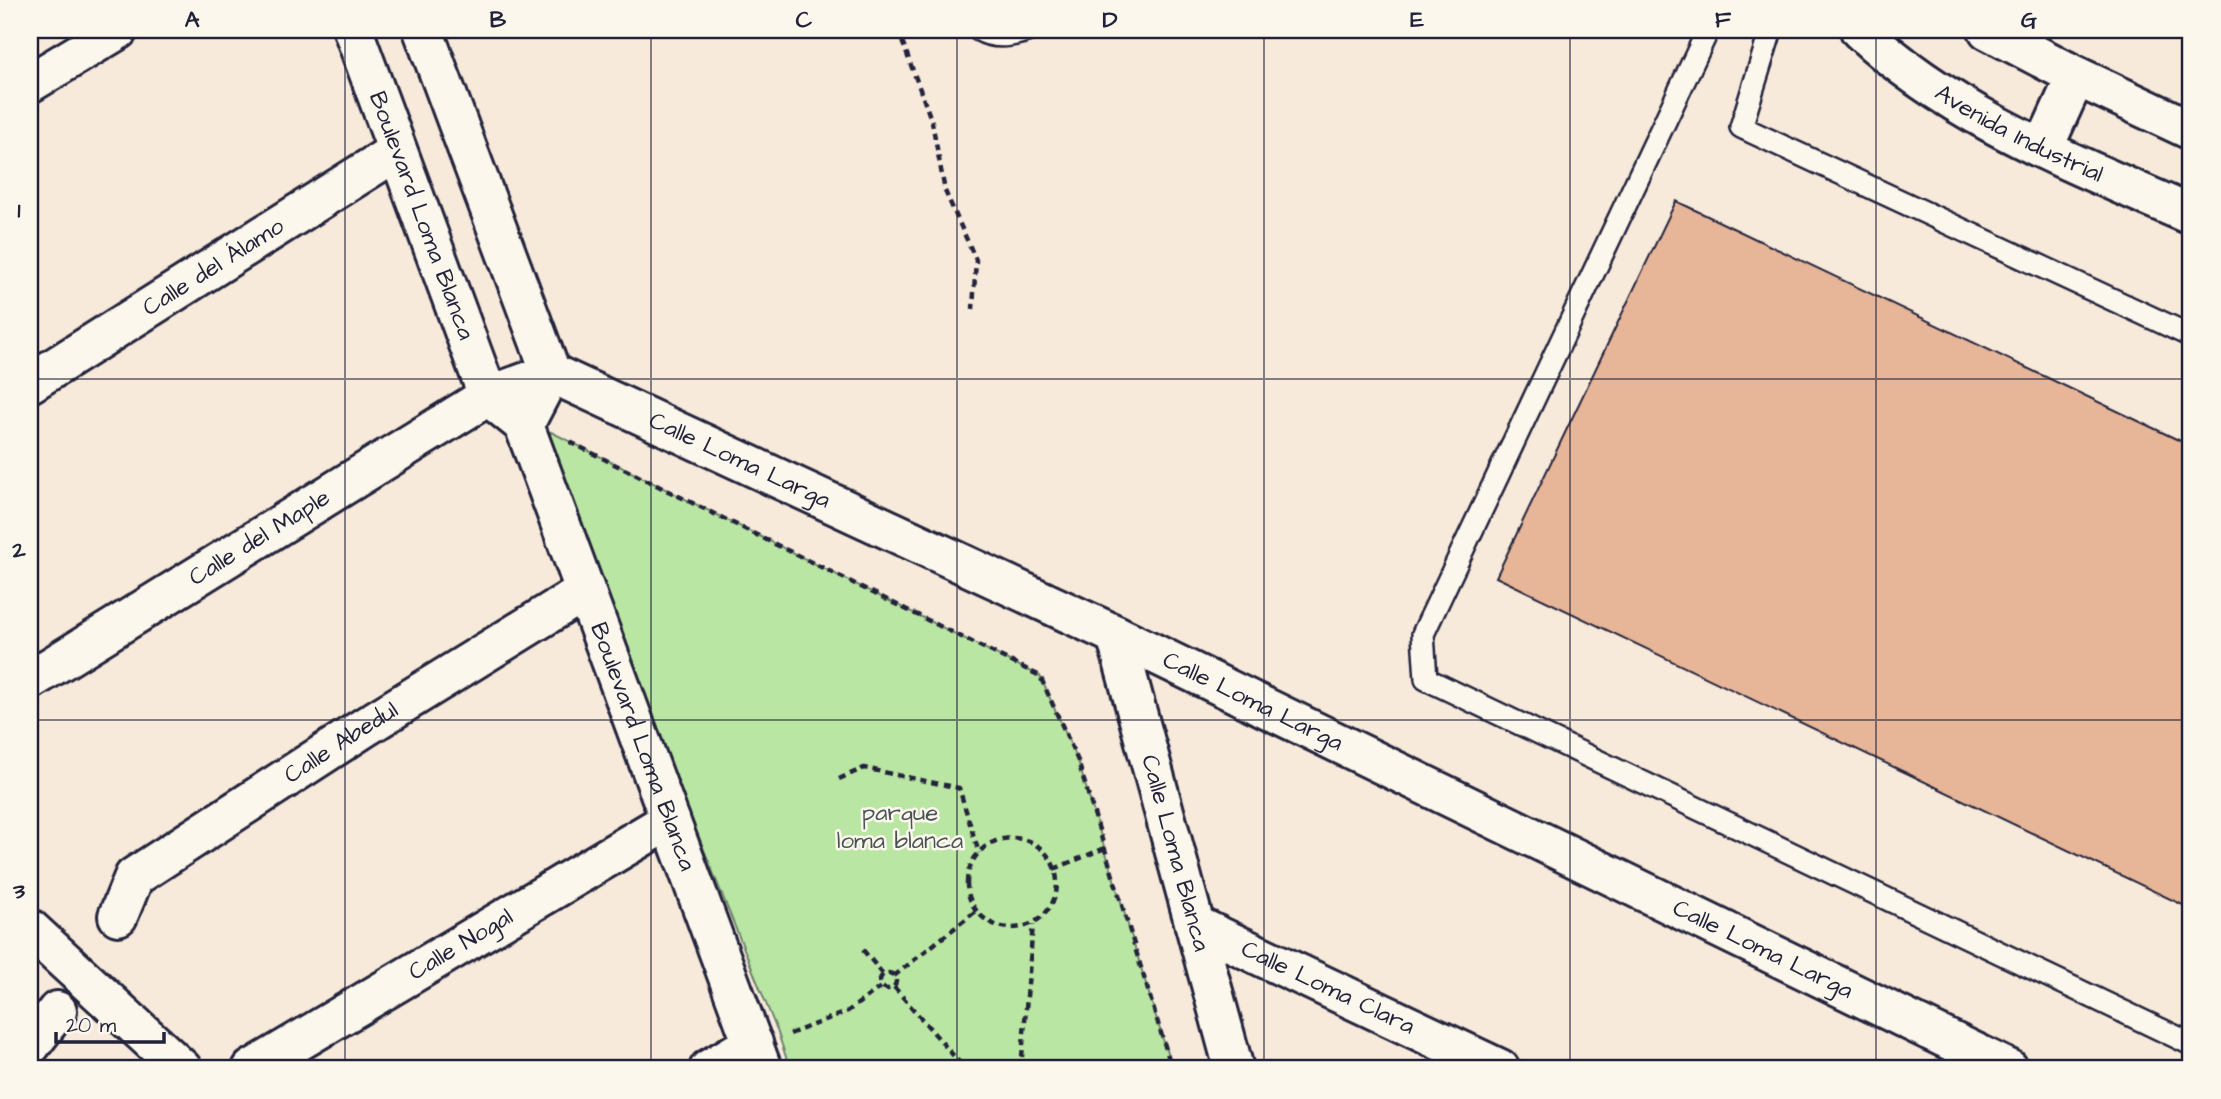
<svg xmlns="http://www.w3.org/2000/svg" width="2221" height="1099" font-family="'Architects Daughter',sans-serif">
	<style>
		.green { fill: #bae6a3; stroke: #6e846f; stroke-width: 2 }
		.building { fill: #e7b598; stroke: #22223b; stroke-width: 2 }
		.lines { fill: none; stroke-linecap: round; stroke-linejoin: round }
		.service-casing { stroke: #22223b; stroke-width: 26 }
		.minor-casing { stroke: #22223b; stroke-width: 44 }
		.tertiary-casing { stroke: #22223b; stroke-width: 44 }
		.path { stroke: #22223b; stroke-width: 4.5; stroke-dasharray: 7 5; stroke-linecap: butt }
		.service { stroke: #fbf7ec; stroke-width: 21 }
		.minor { stroke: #fbf7ec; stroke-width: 38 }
		.tertiary { stroke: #fbf7ec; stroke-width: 38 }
		.grid { fill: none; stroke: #22223b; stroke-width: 2; stroke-opacity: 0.55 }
		.labels { text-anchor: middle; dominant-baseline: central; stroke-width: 5; stroke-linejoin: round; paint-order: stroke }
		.street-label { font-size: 24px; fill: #22223b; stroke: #fbf7ec }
		.park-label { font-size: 24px; fill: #485355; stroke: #fbf7ec }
		.neatline { fill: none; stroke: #22223b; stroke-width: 2.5 }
		.grid-label { font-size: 23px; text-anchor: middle; font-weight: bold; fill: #22223b }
	</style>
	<rect width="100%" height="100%" fill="#f7eadb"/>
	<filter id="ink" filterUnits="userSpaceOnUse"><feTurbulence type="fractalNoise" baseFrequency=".0143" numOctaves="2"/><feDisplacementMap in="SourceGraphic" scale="14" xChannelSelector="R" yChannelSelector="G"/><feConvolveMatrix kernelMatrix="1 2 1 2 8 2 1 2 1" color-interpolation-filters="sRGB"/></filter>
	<g filter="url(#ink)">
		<!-- green -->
		<path class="green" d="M551,432L1040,676L1078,761L1172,1069H790L778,1033L544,454Z"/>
		<!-- building -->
		<path class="building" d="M1676,201L2191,446V909L1496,577Z"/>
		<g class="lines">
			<defs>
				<path id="service" d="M979,30C994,39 1013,36 1029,30
					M1708,30L1423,634L1426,679L2191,1044
					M1771,30L1741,127L2191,336"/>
				<g id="minor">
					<path id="s1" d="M1860,30C1953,118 2076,164 2191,215"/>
					<path d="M1988,30L2076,76L2191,130"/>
					<path d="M30,83L118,30"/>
					<path d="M2043,149L2076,76"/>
					<path id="s2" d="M30,383L397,151"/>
					<path id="s3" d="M524,425L762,1069"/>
					<path id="s4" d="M1116,635L1234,1069"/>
					<path id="s5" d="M30,680L488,396"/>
					<path id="s6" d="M118,916L134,877L365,727L585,591"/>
					<path id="s7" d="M1195,925L1500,1069"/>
					<path d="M30,929L182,1069"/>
					<path d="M30,1046L57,1011"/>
					<path id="s8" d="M252,1069L670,820"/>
					<path d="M709,1069L753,1043"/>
				</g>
				<g id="tertiary">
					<path id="s9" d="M353,30L488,396L524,425L551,373L423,30"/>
					<path id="s10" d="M488,396L551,373L1116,635L2009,1069"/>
				</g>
			</defs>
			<!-- service casing -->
			<use href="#service" class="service-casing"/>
			<!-- minor casing -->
			<use href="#minor" class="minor-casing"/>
			<!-- tertiary casing -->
			<use href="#tertiary" class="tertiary-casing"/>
			<!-- path -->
			<path class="path" d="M898,30L932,122L945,191L976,260L973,309
				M570,442L1040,676L1078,761L1172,1069
				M839,779L864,768L959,788L979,853
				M967 883a45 45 0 1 1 90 0a45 45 0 1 1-90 0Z
				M1054,869L1105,848
				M863,950L883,974
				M880 981a8 8 0 1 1 16 0a8 8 0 1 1-16 0Z
				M894,976L976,911
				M894,987L965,1069
				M790,1034L848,1011L882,986
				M1021,1069L1033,924"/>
			<!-- service -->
			<use href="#service" class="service"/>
			<!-- minor -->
			<use href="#minor" class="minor"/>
			<!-- tertiary -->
			<use href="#tertiary" class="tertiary"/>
		</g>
	</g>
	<!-- grid -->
	<path class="grid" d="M345,30V1069M651,30V1069M957,30V1069M1264,30V1069M1570,30V1069M1876,30V1069M30,379H2191M30,720H2191"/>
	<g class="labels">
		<!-- street labels -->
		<g class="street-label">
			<text stroke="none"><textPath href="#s1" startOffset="191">Avenida Industrial</textPath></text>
			<text stroke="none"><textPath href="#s9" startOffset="198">Boulevard Loma Blanca</textPath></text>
			<text stroke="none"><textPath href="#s2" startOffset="217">Calle del Álamo</textPath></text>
			<text stroke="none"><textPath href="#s10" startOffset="275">Calle Loma Larga</textPath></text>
			<text stroke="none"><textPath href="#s5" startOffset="270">Calle del Maple</textPath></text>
			<text stroke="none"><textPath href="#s10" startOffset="842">Calle Loma Larga</textPath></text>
			<text stroke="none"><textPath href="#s6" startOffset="289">Calle Abedul</textPath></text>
			<text stroke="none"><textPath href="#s3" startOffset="343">Boulevard Loma Blanca</textPath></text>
			<text stroke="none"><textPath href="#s4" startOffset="226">Calle Loma Blanca</textPath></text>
			<text stroke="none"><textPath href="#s8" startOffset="243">Calle Nogal</textPath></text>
			<text stroke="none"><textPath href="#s10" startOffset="1409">Calle Loma Larga</textPath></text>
			<text stroke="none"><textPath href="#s7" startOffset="147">Calle Loma Clara</textPath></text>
		</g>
		<!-- park labels -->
		<g class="park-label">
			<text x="900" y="813">parque<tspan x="900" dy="28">loma blanca</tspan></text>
		</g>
	</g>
	<!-- margin -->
	<rect width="2221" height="1099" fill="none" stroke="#fbf7ec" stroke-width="77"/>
	<!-- scale -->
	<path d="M56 1032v10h108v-10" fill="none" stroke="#22223b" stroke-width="3.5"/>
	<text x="66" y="1032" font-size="21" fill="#22223b" stroke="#fbf7ec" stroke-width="5" paint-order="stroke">20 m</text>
	<rect x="38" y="38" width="2144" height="1022" class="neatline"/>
	<g class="grid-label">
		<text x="192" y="27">A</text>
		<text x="498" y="27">B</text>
		<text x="804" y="27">C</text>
		<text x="1110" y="27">D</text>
		<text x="1417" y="27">E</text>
		<text x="1723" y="27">F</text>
		<text x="2029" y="27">G</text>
		<text x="19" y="217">1</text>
		<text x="19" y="557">2</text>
		<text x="19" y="898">3</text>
	</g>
</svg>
